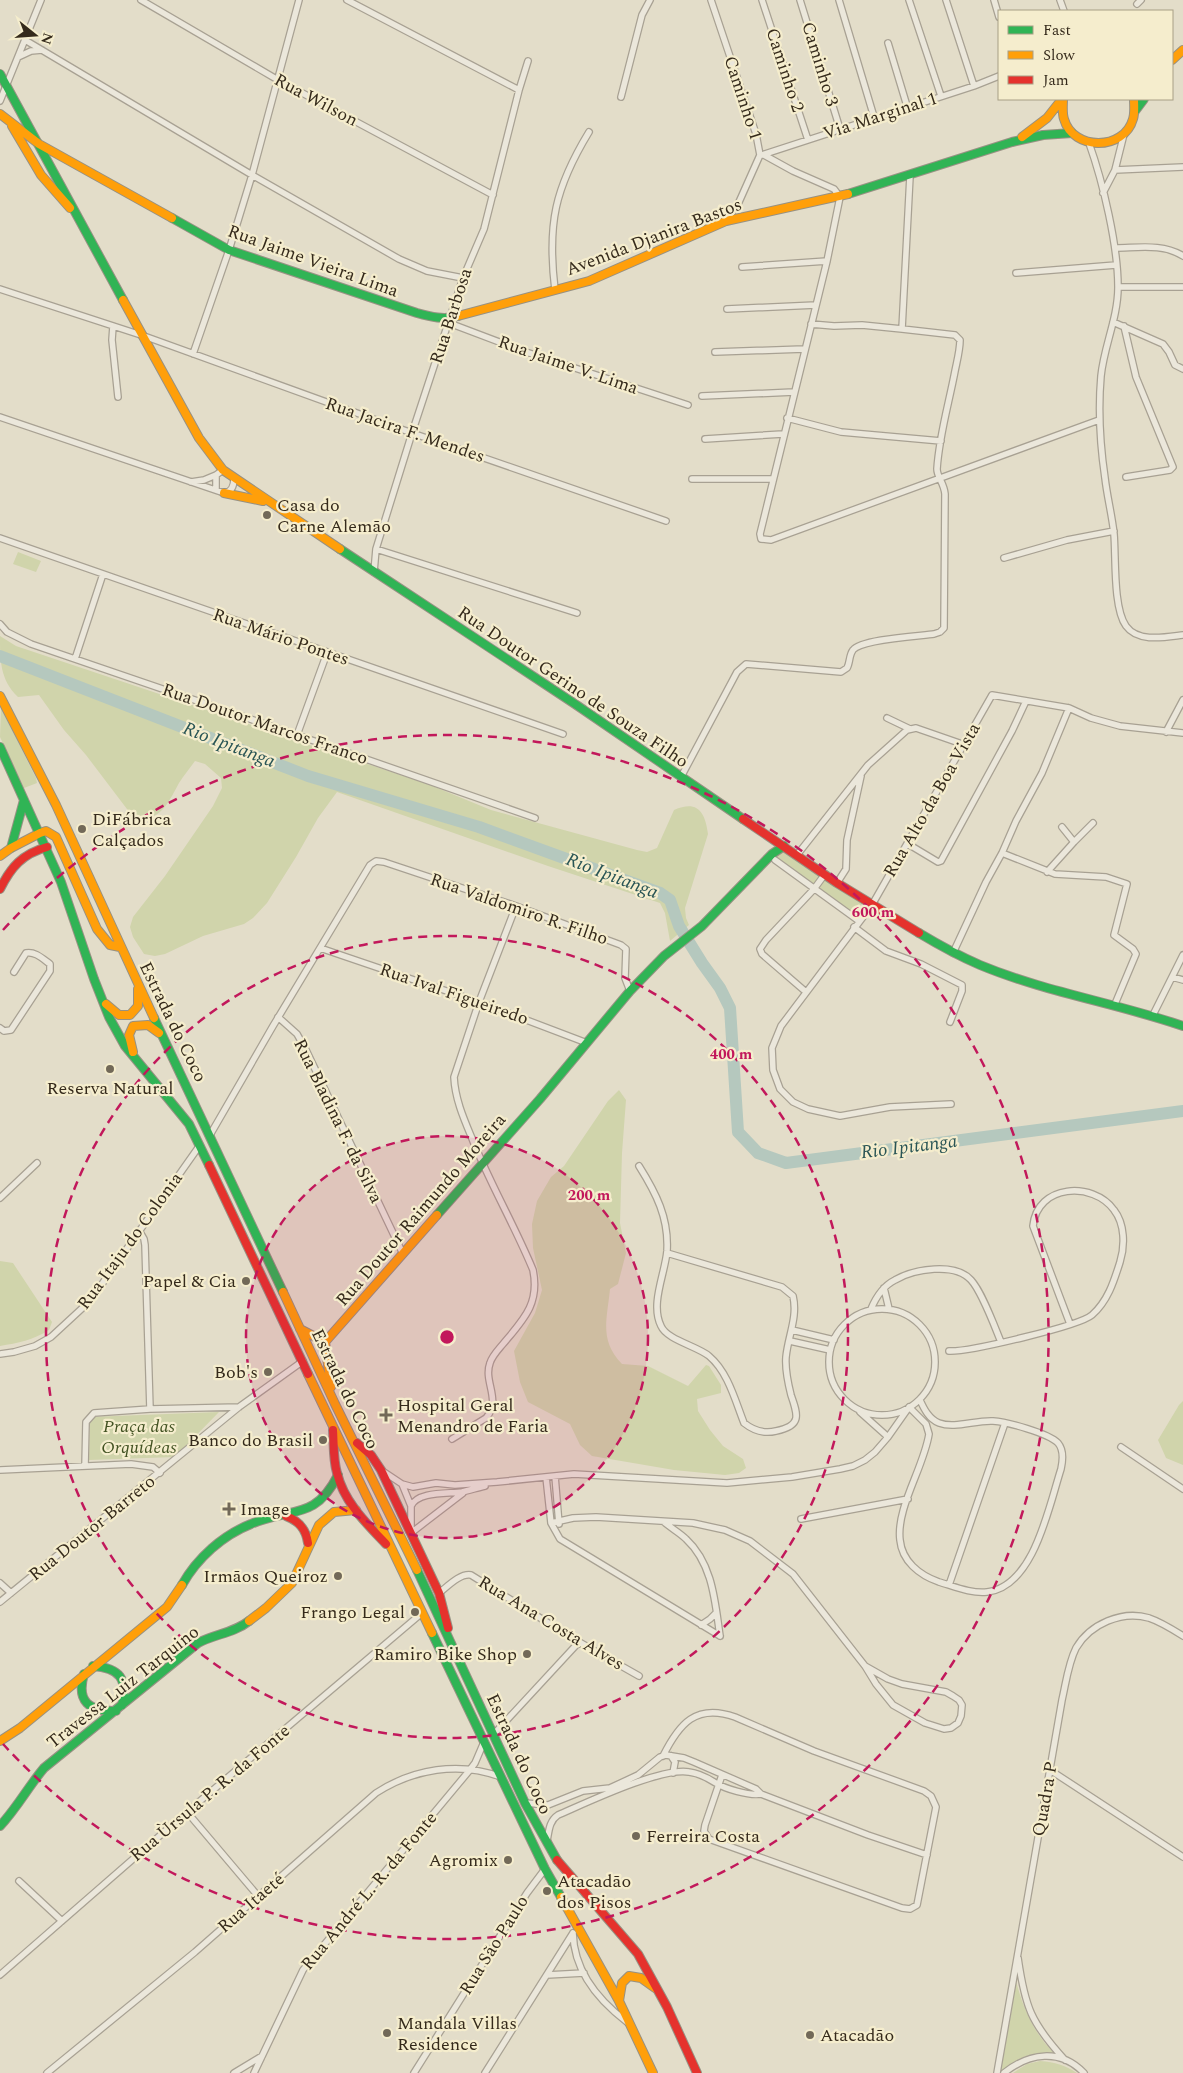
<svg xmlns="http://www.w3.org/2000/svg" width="1183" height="2073" font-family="Spectral,serif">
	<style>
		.green { fill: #d0d4ab }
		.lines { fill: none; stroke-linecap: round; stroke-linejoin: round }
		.river { stroke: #b5c8be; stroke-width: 12 }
		.street-casing { stroke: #a8a193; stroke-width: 8 }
		.fast-casing { stroke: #979183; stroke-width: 10 }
		.slow-casing { stroke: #979183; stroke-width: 10 }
		.jam-casing { stroke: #979183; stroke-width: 10 }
		.street { stroke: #ebe7db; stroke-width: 5.5 }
		.fast { stroke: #30b455; stroke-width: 8 }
		.slow { stroke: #ff9f0a; stroke-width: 8 }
		.jam { stroke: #e5322d; stroke-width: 8 }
		.ring { fill: none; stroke: #c2185b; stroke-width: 2.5; stroke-dasharray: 9 6 }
		.poi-dot { fill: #726958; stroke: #f5edcd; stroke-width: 2 }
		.labels { text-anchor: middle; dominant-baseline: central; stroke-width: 4.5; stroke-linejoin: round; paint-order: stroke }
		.street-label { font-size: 18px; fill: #352a1b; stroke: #f5edcd }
		.poi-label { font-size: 18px; fill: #352a1b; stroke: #f5edcd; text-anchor: start }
		.park-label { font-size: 18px; font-style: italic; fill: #425222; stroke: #f5edcd }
		.water-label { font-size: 19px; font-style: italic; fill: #2a5555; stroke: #f5edcd }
		.centre { fill: #c2185b; stroke: #f5edcd; stroke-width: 2.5 }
		.ring-label { font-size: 15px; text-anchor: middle; font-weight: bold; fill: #c2185b; stroke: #f5edcd; stroke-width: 4.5; stroke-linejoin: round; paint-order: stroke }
	</style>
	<rect width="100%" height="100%" fill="#e3ddc9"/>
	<!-- green -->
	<path class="green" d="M18,552L41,561L36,572L13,564Z
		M0,636L16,646L249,724L272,734L326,750L430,785L491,810L637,850L647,852L657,848L674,810C697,800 705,811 708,834L685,908L686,918L689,925L670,941L665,913L660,903L548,866L337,792L318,818L296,857L267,903L253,918L244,924L203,936L165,954L155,956L144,954L133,937L130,927L133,917L165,876L213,806L222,788L221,778L205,764L195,761C190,768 184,775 179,783C167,805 158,827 130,813L86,755L64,730L39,695L18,697C0,680 0,660 0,636Z
		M1,708L36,778L37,783L24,788L0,737Z
		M781,848L863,903L854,915L773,858Z
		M619,1090L626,1100L622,1153L620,1223L626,1253L618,1284L610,1289C607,1320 599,1340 622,1364L648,1366L688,1386L706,1365L709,1366L721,1385V1393L697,1399L698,1411L710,1430L723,1446L743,1459L746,1468L739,1473L725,1475L674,1470L592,1456L580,1445L570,1424L528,1402L520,1382L514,1351L535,1313L542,1290L533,1248L532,1224L537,1201L551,1177L564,1166L608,1101Z
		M0,1261L13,1263L52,1322L49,1330C33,1340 18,1343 0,1346Z
		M1183,1401V1465L1166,1458L1158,1440L1179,1405Z
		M219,1412L175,1457L89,1460L90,1417Z
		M1016,1981C1023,2008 1034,2034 1055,2054C1033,2050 1016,2058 1000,2073Z
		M1040,2061C1055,2062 1065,2065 1077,2073H1013L1027,2064Z"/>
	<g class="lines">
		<!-- river -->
		<path class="river" d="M0,656L308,776L479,827L660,893L670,900L679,926L702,963L720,988L730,1008L738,1132L758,1153L786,1163L1183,1111"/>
		<defs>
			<path id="street" d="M141,0L278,80L493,195
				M347,0L519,90
				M711,0L756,134L760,155L739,202L726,221
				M762,0L808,140
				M800,0L840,129
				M839,0L874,117
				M909,0L941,96
				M946,0L974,86
				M994,0L999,17
				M1060,0L1064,11
				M1137,4L1141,0
				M25,40L252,175L399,259L427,271L463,278
				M888,43L907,106
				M18,57L31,51L42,50
				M621,97L642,15L650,0
				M0,101L41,0
				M1089,143C1103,182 1118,246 1118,287C1118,318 1104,346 1101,376C1098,410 1100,444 1105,478C1107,496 1112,515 1114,534C1116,557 1113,608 1126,626C1138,643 1166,637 1183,635
				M762,155L974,86L999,76
				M764,155L793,171L834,189L840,197L827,261L760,534L761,539L771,540L1099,420
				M1115,170L1183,167
				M1103,193L1115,170L1124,134
				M1115,248C1137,248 1163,243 1183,256
				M742,267L827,261
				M1016,273L1116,265
				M1118,287H1183
				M0,289L144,336L412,433L666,521
				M555,290C547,224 555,188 589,132
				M727,309L816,305
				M1113,322L1163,344L1169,352L1175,365L1183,369
				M449,323L523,351L688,405
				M811,324L834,326L862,325L902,329
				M113,326L112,340L118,397
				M1124,326L1136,377L1173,467L1170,470L1126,477
				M715,352L804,349
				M193,354L229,250L252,175L299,0
				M702,396L794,392
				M0,417L224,493C232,492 234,486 234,478
				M787,418L841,432L941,441
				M705,439L783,434
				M692,479H773
				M191,482L204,480L216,475
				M216,490V475L223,470
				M0,538L563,734
				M376,549L577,613
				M1004,558L1067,540L1114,531
				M374,572L376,549L412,433L463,278L484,229L519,90L528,61
				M0,624L7,632L31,644L297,735L535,818
				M75,659L103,574
				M887,718L910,729
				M1166,732L1183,700
				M297,735L327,653
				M681,777L737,672L746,664L841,672L847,668C850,663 849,655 853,650C861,639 920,636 934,634L940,632L944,628L945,494C944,483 937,477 937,469C939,436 949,403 955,371C957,361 960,350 960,340L955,335L902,329L910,176
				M1074,842L1093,823
				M908,844L938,862L941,861L1012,731L1026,701
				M1002,853L1055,874L1106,877L1127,884L1114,935L1133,949L1136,954L1115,1004
				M797,855L868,765L907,730L916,728L965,745
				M775,860L859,921
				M1047,872L1074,842L1062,827
				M837,883L846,869L847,840L861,776
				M854,927L886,951L921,964L962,985V991L950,1022
				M320,948L479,1002L587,1043
				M953,953L986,882L1002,853L1016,821L1042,773L1069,708
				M1172,977L1183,980
				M806,992L762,954L760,949L766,940L814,889L825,874
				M1153,1015L1183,955
				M278,1017L297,1034L306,1050L403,1254
				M0,1028L4,1031L11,1030L50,971V964C43,959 35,951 26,953L14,972
				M951,1104L890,1107L840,1116L808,1109L793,1102L780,1089L773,1070L772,1048L781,1026L872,905L992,695L1069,708L1091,718L1120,726L1183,733
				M210,1135L273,1026L370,865L376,861L384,862L516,906L621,945L626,949L625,978L630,991
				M639,1166C656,1193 669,1218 667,1251C665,1274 650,1304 661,1326C667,1340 697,1346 709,1356C728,1372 735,1400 744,1423C754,1431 764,1434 776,1431C802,1426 798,1415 791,1395C788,1383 785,1369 786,1357C788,1336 798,1317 793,1296L782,1287L667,1253
				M0,1198L37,1163
				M140,1232L144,1239L145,1245L150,1409
				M884,1288L889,1309
				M871,1309C876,1297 883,1286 895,1280C914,1269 955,1262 971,1280C982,1292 994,1325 1001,1342
				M829 1362a53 53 0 1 1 106 0a53 53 0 1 1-106 0Z
				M792,1330L834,1340
				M790,1341L830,1350
				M949,1351C969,1352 1079,1326 1092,1315C1108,1301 1114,1281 1120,1262C1125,1246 1125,1224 1114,1210C1093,1181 1037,1184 1033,1226L1070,1324
				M0,1354L14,1352L35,1346L51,1337L90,1301L200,1145
				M909,1407L926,1424L929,1434C924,1467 896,1508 900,1540C902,1561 919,1575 939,1582C953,1586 972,1594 987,1592C1034,1587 1049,1506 1061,1469C1063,1460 1064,1450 1058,1443C1048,1433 1007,1422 993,1421C975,1420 955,1429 939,1423C929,1419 924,1409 920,1400
				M860,1412L888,1437
				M452,1439L486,1418C502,1400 483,1382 490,1363C492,1356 498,1350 503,1344C523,1320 540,1304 533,1270C514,1224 489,1182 471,1136C463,1117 455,1098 454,1077L479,1002L516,906
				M1121,1447L1183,1489
				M85,1466L86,1422L94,1413L150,1409L239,1407
				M0,1470L131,1464L153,1467L160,1473
				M384,1472L402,1484L413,1487L436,1483L455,1485L497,1482L574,1474L727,1483L792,1477L840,1469L853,1466L865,1460L875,1452L888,1437L907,1410
				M555,1476L559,1524
				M546,1477L551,1523L560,1539L720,1636
				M402,1484L411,1506V1528
				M411,1506C418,1491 448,1494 462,1492C470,1490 477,1488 485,1486
				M801,1519L908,1499
				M664,1522C671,1528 680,1533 686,1539C713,1564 715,1602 720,1636
				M551,1523L573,1518L596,1517L693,1523L725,1530L750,1541L793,1574L865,1666L876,1684L893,1705L925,1723L944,1729L951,1728L958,1723L961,1716L962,1705L959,1700L953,1696L946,1692L902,1684L888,1679L865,1666
				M411,1533L463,1493
				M0,1583L11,1593
				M949,1585L1005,1423
				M439,1593C447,1587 460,1573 471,1575L579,1642L639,1676
				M0,1602L239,1407L303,1361
				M701,1625L710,1619L716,1613
				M493,1735L579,1642
				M663,1756C679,1724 696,1703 735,1717L814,1751L924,1791L931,1796L936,1807L917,1905L910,1909L902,1908L709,1839L704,1831L705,1825L722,1775
				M671,1756L675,1762L673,1773
				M1050,1770L1183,1857
				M525,1803L548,1805L583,1791L610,1788L638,1775L660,1757L666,1755L684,1758L694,1762L756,1789L761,1794L868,1835L927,1855
				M187,1812L258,1896
				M547,1841C549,1831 549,1821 558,1815C586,1803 661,1767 689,1772C698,1773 706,1777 714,1782C725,1789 749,1796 761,1794
				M19,1881L62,1921
				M573,1933C574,1972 598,2000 627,2022
				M1018,1958C1025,2007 1031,2023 1065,2060
				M0,1975L187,1812L422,1613
				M547,1975L584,1973
				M47,2073L195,1952L376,1793C413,1769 459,1761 501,1777
				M234,2073L262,2056
				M254,2073L303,1970L469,1771L475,1763L484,1742
				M414,2073L527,1893L545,1869
				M485,2073L573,1933
				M997,2073L1062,1700C1066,1683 1068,1664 1076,1648C1090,1624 1122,1610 1149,1618C1161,1622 1172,1629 1183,1636
				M1004,2073C1029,2053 1060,2048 1084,2073"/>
			<path id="fast" d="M0,74L123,300
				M1135,111L1144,99
				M848,194L1012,142L1043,135L1072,133
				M172,218L229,250L417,313C431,317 444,320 458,316
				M340,549L575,704L743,819
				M0,747L61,882L94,979L109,1017L125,1046L189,1124L209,1165
				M11,848L24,800
				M919,933C939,945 959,956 980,965C1045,992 1116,1003 1183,1026
				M154,1018L283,1292
				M437,1215L540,1099L630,991L664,956L702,926L772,854L784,846
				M417,1570L525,1803L557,1860
				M182,1585C197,1558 223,1535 251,1524C291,1507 315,1521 338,1475
				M432,1633L545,1869L561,1897
				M93,1666C120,1668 128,1679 122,1705
				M84,1674C76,1702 89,1711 116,1711
				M0,1826C17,1808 28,1787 44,1768L198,1643C215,1634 234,1633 249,1621"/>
			<path id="slow" d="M1172,60L1183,50
				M1063,99C1063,105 1062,113 1064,119C1073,151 1124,151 1133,119C1135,113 1134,105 1134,99
				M0,114L39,144L172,218
				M12,126L41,175L70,208
				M1022,137L1047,118L1062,99
				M123,300L199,438L223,470L340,549
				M458,316L589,281L726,221L848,194
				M224,493L263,501
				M0,696L56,805L154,1018
				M40,833L46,831L56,837L97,929L110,945L120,947
				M0,856L11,848L40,833
				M106,1004L119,1015H130L138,1006V989
				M133,1052L129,1035L133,1026L148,1025L159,1033
				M283,1292L335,1404L417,1570
				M300,1329L325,1342
				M308,1374L432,1633
				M331,1387L325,1342L437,1215
				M249,1621L266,1608L292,1583L319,1525L334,1512L356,1510
				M0,1741L20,1728L167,1607L182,1585
				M561,1897L619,2001L653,2073
				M619,2001L622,1983L629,1976L641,1978L655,1988"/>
			<path id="jam" d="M743,819L837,883L919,933
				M0,889C11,867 22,854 47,847
				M209,1165L308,1374
				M333,1430C334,1444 333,1459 337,1473C344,1502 366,1523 386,1544
				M357,1443L371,1455L381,1470L439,1593L448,1628
				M286,1516C299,1521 306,1529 308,1543
				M557,1860L638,1954L667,2007L697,2073"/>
		</defs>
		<!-- street casing -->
		<use href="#street" class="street-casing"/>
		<!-- fast casing -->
		<use href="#fast" class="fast-casing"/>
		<!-- slow casing -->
		<use href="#slow" class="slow-casing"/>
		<!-- jam casing -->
		<use href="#jam" class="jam-casing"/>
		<!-- street -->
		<use href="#street" class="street"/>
		<!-- fast -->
		<use href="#fast" class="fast"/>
		<!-- slow -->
		<use href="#slow" class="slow"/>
		<!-- jam -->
		<use href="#jam" class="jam"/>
	</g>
	<!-- distance rings -->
	<circle cx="447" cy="1337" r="201" fill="#c2185b" fill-opacity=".12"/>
	<g class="ring">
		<circle cx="447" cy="1337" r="201"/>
		<circle cx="447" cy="1337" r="401"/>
		<path d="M3 930A602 602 0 1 1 3 1744"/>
	</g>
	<!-- markers -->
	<g class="poi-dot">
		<circle cx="267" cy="515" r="5"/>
		<circle cx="82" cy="829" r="5"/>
		<circle cx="110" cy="1069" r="5"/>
		<circle cx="246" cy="1281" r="5"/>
		<circle cx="268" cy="1372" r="5"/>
		<path d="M383.5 1407.5h5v5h5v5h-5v5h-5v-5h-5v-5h5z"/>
		<circle cx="323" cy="1440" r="5"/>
		<path d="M226.5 1501.5h5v5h5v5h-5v5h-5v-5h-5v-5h5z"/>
		<circle cx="338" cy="1576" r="5"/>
		<circle cx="415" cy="1612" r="5"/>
		<circle cx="527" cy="1654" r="5"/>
		<circle cx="636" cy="1836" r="5"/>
		<circle cx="508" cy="1860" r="5"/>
		<circle cx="547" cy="1891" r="5"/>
		<circle cx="387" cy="2033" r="5"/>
		<circle cx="810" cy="2035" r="5"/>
	</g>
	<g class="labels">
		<!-- street labels -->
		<g class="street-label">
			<text transform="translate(820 64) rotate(73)">Caminho 3</text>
			<text transform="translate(785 70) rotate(72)">Caminho 2</text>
			<text transform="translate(743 98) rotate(72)">Caminho 1</text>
			<text transform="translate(316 100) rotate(28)">Rua Wilson</text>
			<text transform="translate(880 116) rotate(-18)">Via Marginal 1</text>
			<text transform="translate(654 237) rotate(-21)">Avenida Djanira Bastos</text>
			<text transform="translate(313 261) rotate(20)">Rua Jaime Vieira Lima</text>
			<text transform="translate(451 316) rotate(-72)">Rua Barbosa</text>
			<text transform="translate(568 365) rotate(19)">Rua Jaime V. Lima</text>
			<text transform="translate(405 430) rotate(19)">Rua Jacira F. Mendes</text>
			<text transform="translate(281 637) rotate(19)">Rua Mário Pontes</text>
			<text transform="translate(573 687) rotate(34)">Rua Doutor Gerino de Souza Filho</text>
			<text transform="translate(265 724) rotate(19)">Rua Doutor Marcos Franco</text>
			<text transform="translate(932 800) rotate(-60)">Rua Alto da Boa Vista</text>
			<text transform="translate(519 909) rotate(19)">Rua Valdomiro R. Filho</text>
			<text transform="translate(454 994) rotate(19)">Rua Ival Figueiredo</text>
			<text transform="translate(173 1022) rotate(64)">Estrada do Coco</text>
			<text transform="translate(338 1121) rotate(64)">Rua Bladina F. da Silva</text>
			<text transform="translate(421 1210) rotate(-49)">Rua Doutor Raimundo Moreira</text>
			<text transform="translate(130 1241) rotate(-54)">Rua Itaju do Colonia</text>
			<text transform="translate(345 1389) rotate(64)">Estrada do Coco</text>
			<text transform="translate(92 1528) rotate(-39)">Rua Doutor Barreto</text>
			<text transform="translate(551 1623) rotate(31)">Rua Ana Costa Alves</text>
			<text transform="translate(123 1687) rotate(-38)">Travessa Luiz Tarquino</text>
			<text transform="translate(519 1754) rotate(65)">Estrada do Coco</text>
			<text transform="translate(210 1793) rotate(-40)">Rua Ùrsula P. R. da Fonte</text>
			<text transform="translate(1045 1799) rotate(-80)">Quadra P</text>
			<text transform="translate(369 1891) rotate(-50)">Rua André L. R. da Fonte</text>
			<text transform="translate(251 1903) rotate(-41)">Rua Itaeté</text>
			<text transform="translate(494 1945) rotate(-58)">Rua São Paulo</text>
		</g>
		<!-- poi labels -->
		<g class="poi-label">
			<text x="277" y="505">Casa do<tspan x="277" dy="21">Carne Alemão</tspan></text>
			<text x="92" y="819">DiFábrica<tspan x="92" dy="21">Calçados</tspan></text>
			<text x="110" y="1088" text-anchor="middle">Reserva Natural</text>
			<text x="236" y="1281" text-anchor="end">Papel &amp; Cia</text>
			<text x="258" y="1372" text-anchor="end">Bob's</text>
			<text x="397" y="1405">Hospital Geral<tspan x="397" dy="21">Menandro de Faria</tspan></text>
			<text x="313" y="1440" text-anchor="end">Banco do Brasil</text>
			<text x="240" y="1509">Image</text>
			<text x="328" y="1576" text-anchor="end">Irmãos Queiroz</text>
			<text x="405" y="1612" text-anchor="end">Frango Legal</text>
			<text x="517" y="1654" text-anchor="end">Ramiro Bike Shop</text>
			<text x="646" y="1836">Ferreira Costa</text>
			<text x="498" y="1860" text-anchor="end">Agromix</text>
			<text x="557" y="1881">Atacadão<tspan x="557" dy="21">dos Pisos</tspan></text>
			<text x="397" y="2023">Mandala Villas<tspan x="397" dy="21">Residence</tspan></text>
			<text x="820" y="2035">Atacadão</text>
		</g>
		<!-- park labels -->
		<g class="park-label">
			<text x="139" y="1426">Praça das<tspan x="139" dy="21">Orquídeas</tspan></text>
		</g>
		<!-- water labels -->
		<g class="water-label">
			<text transform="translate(229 745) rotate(21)">Rio Ipitanga</text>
			<text transform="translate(612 876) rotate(21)">Rio Ipitanga</text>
			<text transform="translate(909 1147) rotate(-7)">Rio Ipitanga</text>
		</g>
	</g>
	<circle cx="447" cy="1337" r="8" class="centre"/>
	<g class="ring-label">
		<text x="873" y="917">600 m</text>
		<text x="731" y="1059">400 m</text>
		<text x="589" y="1200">200 m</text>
	</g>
	<!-- legend -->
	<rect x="998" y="10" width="175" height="90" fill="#f5edcd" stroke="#a89f86"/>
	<rect x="1008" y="26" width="25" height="8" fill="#30b455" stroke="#a89f86"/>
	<text x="1043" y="35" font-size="15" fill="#352a1b">Fast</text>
	<rect x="1008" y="51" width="25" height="8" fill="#ff9f0a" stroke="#a89f86"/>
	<text x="1043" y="60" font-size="15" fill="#352a1b">Slow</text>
	<rect x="1008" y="76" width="25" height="8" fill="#e5322d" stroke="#a89f86"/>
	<text x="1043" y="85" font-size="15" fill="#352a1b">Jam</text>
	<!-- north arrow -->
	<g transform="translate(35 35) rotate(107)" stroke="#f5edcd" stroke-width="4" paint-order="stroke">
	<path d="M0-4L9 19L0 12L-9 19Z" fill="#352a1b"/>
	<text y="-8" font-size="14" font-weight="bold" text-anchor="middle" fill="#352a1b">N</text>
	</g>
</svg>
